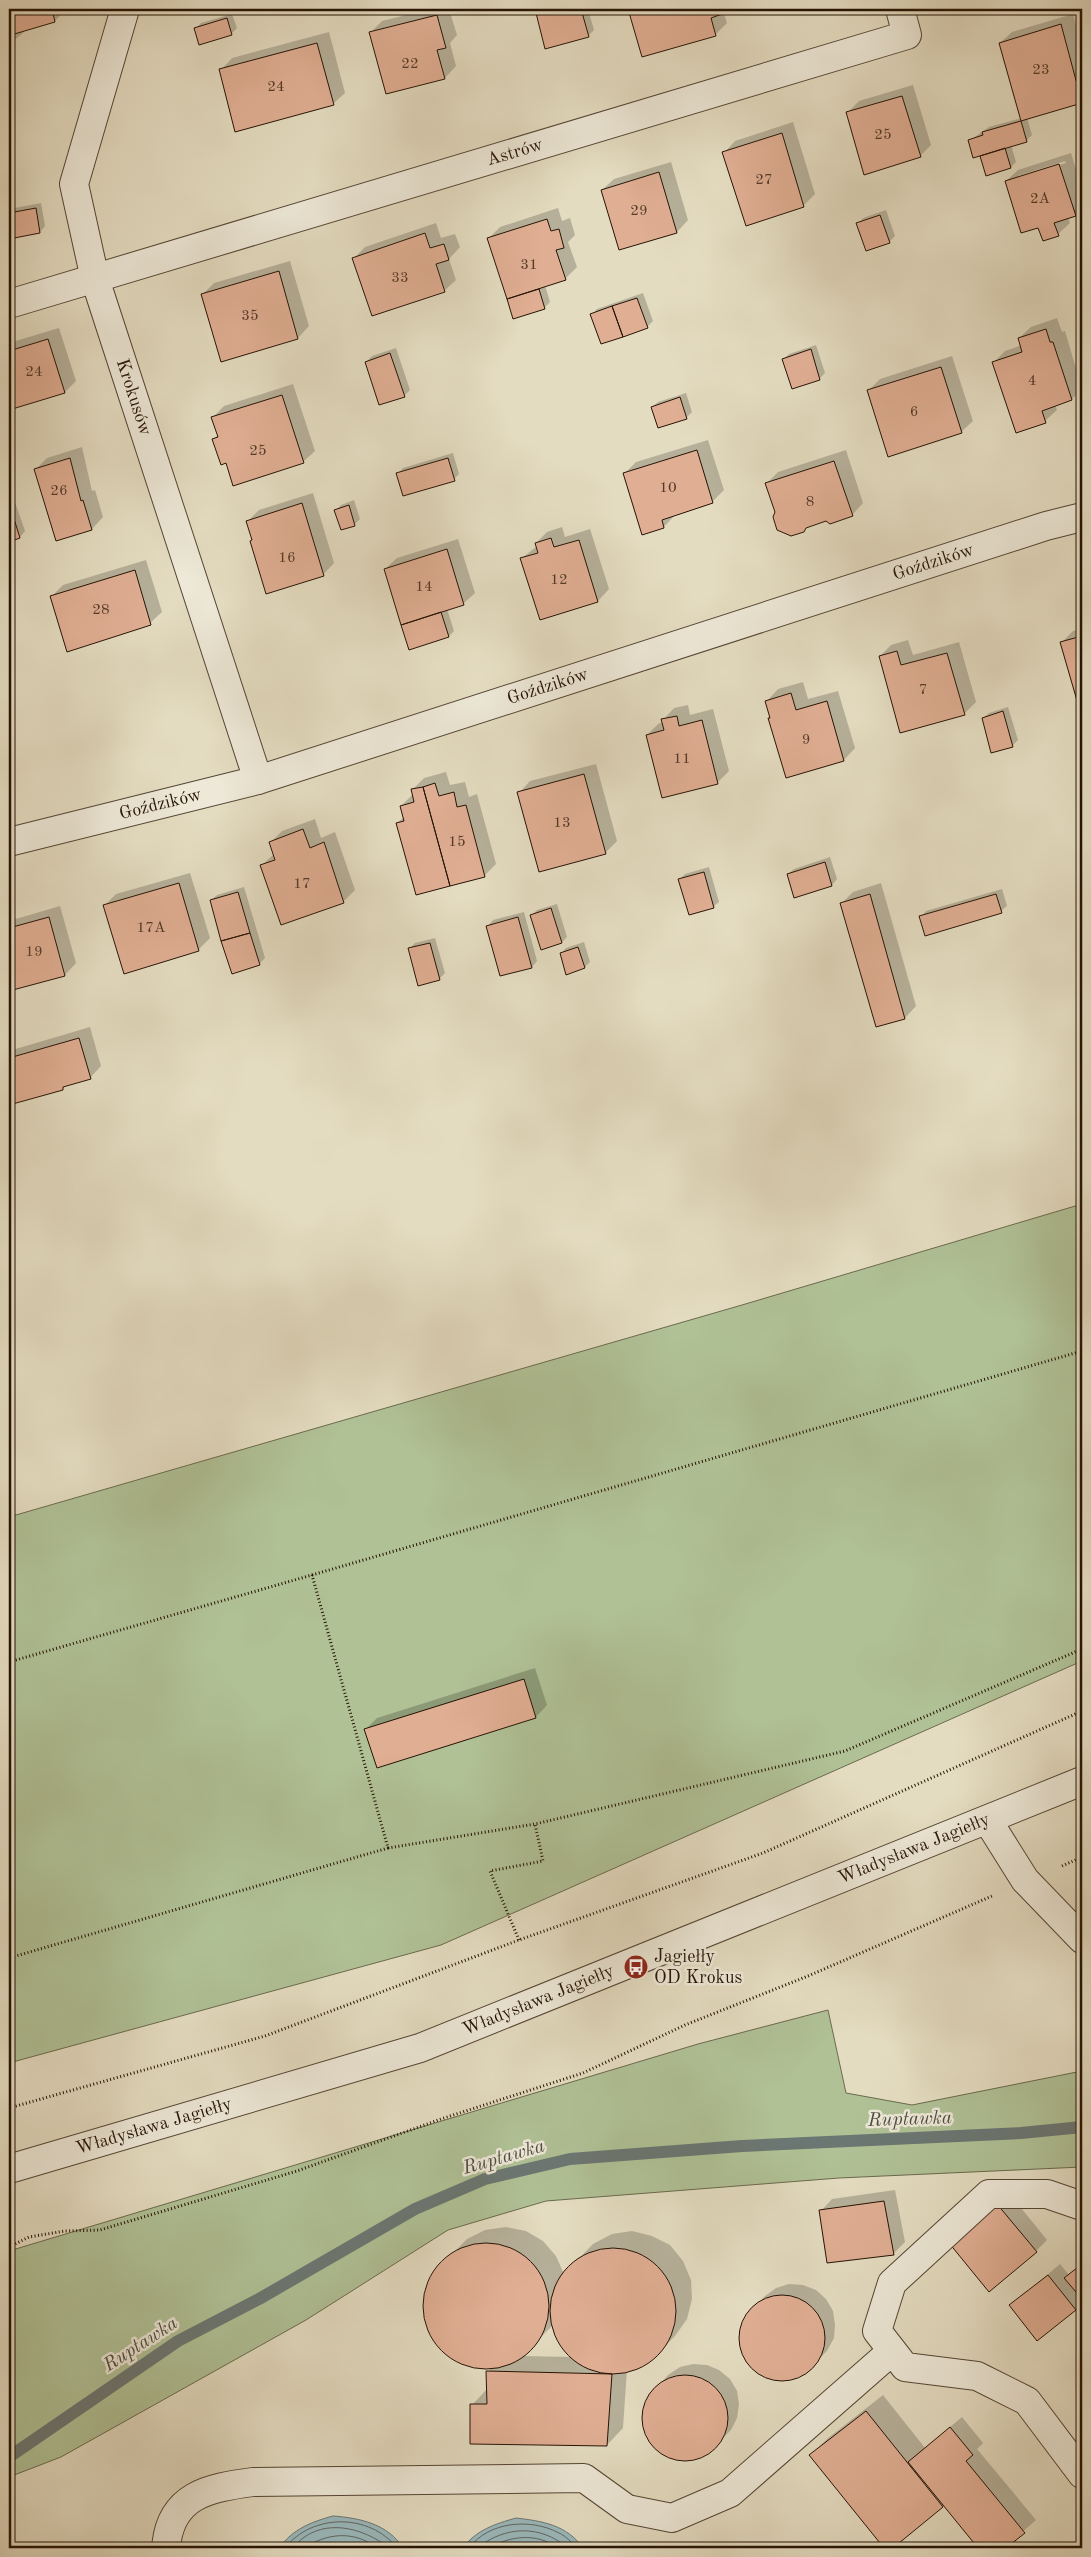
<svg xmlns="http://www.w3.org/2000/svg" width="1091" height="2557" font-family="'Old Standard TT',serif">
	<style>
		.green { fill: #b0c196; stroke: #6a6a4e }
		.water { fill: #9ab9bd; stroke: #6b7773 }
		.shadow { fill: #0003; fill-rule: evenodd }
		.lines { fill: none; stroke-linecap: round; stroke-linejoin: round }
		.shore { stroke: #606661; stroke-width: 1 }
		.stream { stroke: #6b7773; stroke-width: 12 }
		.building { fill: #e0ae93; stroke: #251305 }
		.minor-casing { stroke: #554534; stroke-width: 30 }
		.path { stroke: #251305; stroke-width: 3; stroke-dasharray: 1 2.5; stroke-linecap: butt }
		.minor { stroke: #ede8d7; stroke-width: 28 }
		.labels { text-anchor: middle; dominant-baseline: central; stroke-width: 5; stroke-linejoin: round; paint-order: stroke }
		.number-label { font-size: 15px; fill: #543a28 }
		.street-label { font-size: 18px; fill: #251305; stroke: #ede8d7 }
		.poi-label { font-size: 18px; fill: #251305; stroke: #ede8d7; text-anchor: start }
		.water-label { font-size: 19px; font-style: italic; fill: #4e4d45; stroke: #ede8d7 }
	</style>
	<rect width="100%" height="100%" fill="#e4dcc1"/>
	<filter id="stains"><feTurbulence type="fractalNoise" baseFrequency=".004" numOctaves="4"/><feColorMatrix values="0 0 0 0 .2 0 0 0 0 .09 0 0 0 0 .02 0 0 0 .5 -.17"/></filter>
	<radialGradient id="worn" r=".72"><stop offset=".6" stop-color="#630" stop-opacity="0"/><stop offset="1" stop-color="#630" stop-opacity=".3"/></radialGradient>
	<!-- green -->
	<path class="green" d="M1082,1204V1661L441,1945L9,2063V1517L742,1305Z
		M828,2010L846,2093L912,2105L1082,2071V2167L839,2178L546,2201L448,2230L306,2320L61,2457L9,2477V2251L698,2044Z"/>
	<!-- water -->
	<path class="water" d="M333,2516C360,2518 388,2524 403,2548H279C293,2529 311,2522 333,2516Z
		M516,2518C542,2521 567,2525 583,2548H463C476,2530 495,2524 516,2518Z"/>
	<!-- shadow -->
	<path class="shadow" d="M9,9H66L55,21L24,30V32L9,45Z
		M430,9H449L457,35L450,43L456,66L445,78L387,93L371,32L382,21Z
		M536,9H588L594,30L588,36L546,47Z
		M630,9H726L723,11L727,23L715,35L643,56Z
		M232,14L237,28L231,34L195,29L201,23Z
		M1073,14L1082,47V101L1027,118L1032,135L1026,141L1011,145L1016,162L1011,167L987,175L981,154L969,141L989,127L1022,118L1000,43L1012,32Z
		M329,32L345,93L333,104L221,70L232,58Z
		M913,85L931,145L920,156L847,113L859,101Z
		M793,122L815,194L803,206L724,153L735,141Z
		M1071,153L1082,190V208L1075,215L1068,217L1070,223L1058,234L1039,226L1006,181L1018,170ZM1065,161L1066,163L1018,178V176Z
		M671,162L688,220L677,232L620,248L602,190L614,179Z
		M41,203L45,226L40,232L9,238V209Z
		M558,208L562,221L570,218L575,235L568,242L577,267L565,279L545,285L550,302L544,308L514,317L489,238L500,227Z
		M886,210L895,236L889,242L858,224L863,218Z
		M436,223L441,238L455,234L460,247L449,259L456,280L444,291L354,258L365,247Z
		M290,261L309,326L298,338L202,295L214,283Z
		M643,293L653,321L647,327L592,315L597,309Z
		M1057,318L1062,332L1065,331L1082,389L1072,399L1055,405L1057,410L1045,421L994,362L1005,351L1022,345L1019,338L1031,327Z
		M59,328L76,381L65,392L9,409V343Z
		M816,345L825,373L820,378L793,387L784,359L789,354Z
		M396,348L410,390L404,396L366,362L372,356Z
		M952,356L973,421L961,432L868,391L880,379Z
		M293,384L315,451L303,462L226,461L214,439L218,435L213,417L224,406Z
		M686,393L692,412L686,418L652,407L658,402Z
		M708,440L724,490L712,502L675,515L664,527L643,533L624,474L636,462Z
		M82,447L92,491L95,490L103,517L92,529L57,539L36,469L47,458Z
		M846,450L863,503L852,515L809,526L803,531L776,512L766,484L778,472Z
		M453,453L459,474L454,479L398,474L403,468Z
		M313,493L334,563L323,575L253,539L248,521L259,510Z
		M354,500L360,519L354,525L336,510L341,505Z
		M15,502L25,531L20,537L9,540V504Z
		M562,527L565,537L590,529L609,589L598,601L541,619L522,558L537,546L536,543L547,532Z
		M458,539L475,593L463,604L447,609L454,631L449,636L410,649L385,569L397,558Z
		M146,560L162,612L150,623L52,596L63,585Z
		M1082,629V713L1061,643L1073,631Z
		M908,640L913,655L959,642L976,702L964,714L880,656L891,645Z
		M803,682L808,699L838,691L855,748L844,760L786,776L767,701L778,689Z
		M688,705L690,715L713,709L729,771L717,783L647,735L658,724L663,722V720L674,708Z
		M1008,707L1018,740L1012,746L983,718L989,713Z
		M596,764L617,841L605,853L519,793L530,781Z
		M446,772L450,785L465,782L469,797L477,794L496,864L484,876L397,823L404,817L401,806L412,795V790L424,778Z
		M315,819L321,838L335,832L355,890L344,901L281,923L261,866L274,854L271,842L282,831Z
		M830,857L837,879L832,885L788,874L794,869Z
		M709,867L719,902L713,907L680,879L685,874Z
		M190,873L210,938L199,949L125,972L105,905L116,894Z
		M881,883L916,1006L905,1018L877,1026L842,903L853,892Z
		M244,887L265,958L259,964L211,900L217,895Z
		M1002,889L1007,906L1001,911L921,917L926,911Z
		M557,904L567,937L562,942L531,916L537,910Z
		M60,906L76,963L65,975L9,990V921Z
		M524,912L537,961L532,967L488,926L493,920Z
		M435,938L445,973L439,979L409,949L415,943Z
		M584,942L590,962L585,967L561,954L566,948Z
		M90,1027L101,1066L90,1078L67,1084L63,1088L9,1104V1051Z
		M535,1668L547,1705L536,1717L378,1767L366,1729L377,1718Z
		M895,2190L905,2242L894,2253L828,2262L821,2211L832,2199Z
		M1009,2193L1047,2240L1036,2251L951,2243Z
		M506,2227L526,2231L543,2241L556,2256L564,2274L593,2244L612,2234L632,2231L652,2236L670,2245L683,2261L691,2280L692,2299L687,2319L675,2336L658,2353L642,2365L627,2369L623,2428L607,2445L472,2405L488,2388V2372L492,2367H476L457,2360L440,2348L429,2330L424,2310L427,2290L435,2271L467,2239L485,2230ZM554,2324L556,2335L567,2352L573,2357L522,2356Z
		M1082,2263V2302L1075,2310L1011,2306L1060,2264L1069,2275Z
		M789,2284L803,2285L816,2290L826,2299L833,2311L835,2325L834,2338L827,2351L805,2372L793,2378L779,2379L766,2377L754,2369L745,2359L741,2345L740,2332L744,2319L765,2296L776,2288Z
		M693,2364L707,2365L719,2370L730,2379L737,2391L739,2404L737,2418L731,2430L709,2452L697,2458L683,2459L669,2456L657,2449L649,2438L644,2426V2412L648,2398L668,2375L680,2367Z
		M883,2395L925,2448L962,2417L983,2443L977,2449L1036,2520L1004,2548H980L944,2505L891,2548H886L811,2455L827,2439Z"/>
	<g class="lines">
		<!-- shore -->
		<path class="shore" d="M285,2548C312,2513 370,2513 397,2548
			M293,2548C318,2516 362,2526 389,2548
			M304,2548C327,2533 354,2530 377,2548
			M469,2548C489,2521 531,2518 559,2533C566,2536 572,2543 577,2548
			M477,2548C505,2526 540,2524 568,2548
			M490,2548C508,2536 538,2532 557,2548"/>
		<!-- stream -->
		<path class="stream" d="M9,2457L178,2341L259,2299L415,2209L485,2179L570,2159L742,2146L1021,2133L1082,2127"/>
	</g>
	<!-- building -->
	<path class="building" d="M9,9H52L55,22L11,35L13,45L9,46Z
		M535,9H581L589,37L545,49Z
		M628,9H721L722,14L711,18L716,36L642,57Z
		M437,15L446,48L437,50L445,79L386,94L369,32Z
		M227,18L232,35L199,45L194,28Z
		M1061,24L1082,103L1021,121L999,43Z
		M317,43L334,105L235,132L219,69Z
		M902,96L921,157L864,175L846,112Z
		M1021,121L1027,142L973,158L968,140L983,135L982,132Z
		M782,133L804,207L746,226L722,152Z
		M1005,148L1011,168L986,176L980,156Z
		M1059,164L1076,216L1054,223L1059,236L1043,241L1038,228L1021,233L1005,181Z
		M659,172L677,233L619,250L601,190Z
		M36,208L40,233L9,239V213Z
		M880,215L890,243L866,251L856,223Z
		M547,219L551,231L559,229L564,248L556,250L566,280L507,299L487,238Z
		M425,233L430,248L444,244L449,260L436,264L445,292L372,316L352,258Z
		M279,271L298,339L221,362L201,294Z
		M539,289L545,309L513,319L507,299Z
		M637,298L648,328L623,337L612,306Z
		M612,306L623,337L601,344L590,314Z
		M1046,329L1050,342H1053L1072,400L1042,411L1046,423L1016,433L992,362L1022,352L1018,338Z
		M48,339L65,393L9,410V351Z
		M811,349L820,380L792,389L782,359Z
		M390,353L405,397L379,405L365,362Z
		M941,367L962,433L888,457L867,390Z
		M282,395L304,463L233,486L226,463L221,465L212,439L218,437L211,417Z
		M680,397L687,419L658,428L651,407Z
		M697,450L713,503L662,520L664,528L642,535L623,473Z
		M70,458L81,501L83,500L92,530L56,541L34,469Z
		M448,458L455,481L403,496L396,473Z
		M834,461L853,516L830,524L826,521L806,528L804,532L791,536L777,530L773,517L775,512L765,483Z
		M302,503L324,576L266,594L250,541L252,540L246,521Z
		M349,505L355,526L341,530L334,510Z
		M10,506L20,538L9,542V507Z
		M551,538L554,547L579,540L598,602L540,620L520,558L538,553L535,543Z
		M447,549L464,605L401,625L384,569Z
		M135,570L151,625L67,652L50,596Z
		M441,612L449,637L409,650L401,625Z
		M1082,636V718L1060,642Z
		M897,651L901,665L947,653L965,715L900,733L879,656Z
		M791,693L796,710L827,701L844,761L786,778L768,718H770L765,701Z
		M1003,711L1013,747L991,753L982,718Z
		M677,716L679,726L702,720L718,784L662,798L646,735L664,730L661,719Z
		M584,774L606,854L539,872L517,792Z
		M435,783L439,796L454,792L457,807L466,805L485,877L450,886L423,787Z
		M423,787L450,886L416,895L396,823L404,821L400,806L414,802L411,789Z
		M303,829L310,848L324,842L344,903L281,925L260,865L275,860L269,842Z
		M825,862L832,886L794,898L787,874Z
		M704,872L714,908L689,915L678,879Z
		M179,883L199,951L124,974L103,905Z
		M238,892L250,933L221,941L210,900Z
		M870,894L905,1019L876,1027L840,903Z
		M996,894L1002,913L925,936L919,916Z
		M551,908L562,943L541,950L530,915Z
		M49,917L65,976L9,991V928Z
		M518,917L532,968L500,976L486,926Z
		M250,933L260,965L232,974L221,941Z
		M430,943L440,980L418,986L408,948Z
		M578,947L585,968L566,975L560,953Z
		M79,1038L91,1079L63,1087V1090L9,1105V1058Z
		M524,1679L536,1718L377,1768L364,1729Z
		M884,2201L894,2255L827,2263L819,2210Z
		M997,2204L1037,2252L989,2292L949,2243Z
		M423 2306a63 63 0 1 1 126 0a63 63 0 1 1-126 0Z
		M550 2311a63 63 0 1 1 126 0a63 63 0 1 1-126 0Z
		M1082,2264V2299L1064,2278Z
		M1048,2275L1076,2310L1037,2341L1009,2305Z
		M739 2338a43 43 0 1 1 86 0a43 43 0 1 1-86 0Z
		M486,2371L612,2374L607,2446L470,2444V2404H487Z
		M642 2418a43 43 0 1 1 86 0a43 43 0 1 1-86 0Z
		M866,2411L943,2507L893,2548H884L809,2455Z
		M950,2427L973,2455L966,2461L1025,2533L1006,2548H978L908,2462Z"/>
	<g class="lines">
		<defs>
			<g id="minor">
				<path id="s1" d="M125,9L74,184L95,279L258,780"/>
				<path id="s2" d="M9,304L907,35L900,9"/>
				<path id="s3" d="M9,842L258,780L1046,526L1082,517"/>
				<path d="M988,1821L1025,1880L1082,1939"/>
				<path id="s4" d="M9,2169L420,2048L1082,1781"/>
				<path d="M1082,2206L1047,2194H989L892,2283L877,2331L905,2367L977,2376L1027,2401L1082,2474"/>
				<path d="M166,2548C170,2495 208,2488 253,2482L584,2478L627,2509L672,2518L730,2493L892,2351"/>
			</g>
		</defs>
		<!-- minor casing -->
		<use href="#minor" class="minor-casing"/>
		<!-- path -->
		<path class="path" d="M312,1575L1082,1351
			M9,1662L312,1575L388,1848L9,1958
			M388,1848L535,1824L845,1751L1082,1649
			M1062,1866L1082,1857
			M519,1940L490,1871L543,1861L535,1824
			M9,2108L265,2036L519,1940L763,1853L1082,1711
			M9,2247L29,2237L65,2231L100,2230L297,2171L441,2119L583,2073L685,2025L808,1976L992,1896"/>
		<!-- minor -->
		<use href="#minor" class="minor"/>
	</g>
	<!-- icons -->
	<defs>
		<symbol id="bus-disc" viewBox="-11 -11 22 22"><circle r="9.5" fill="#8f2418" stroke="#ede8d7"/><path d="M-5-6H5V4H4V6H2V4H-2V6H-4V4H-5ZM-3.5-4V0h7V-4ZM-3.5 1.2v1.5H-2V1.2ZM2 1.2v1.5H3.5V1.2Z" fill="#fff"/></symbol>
	</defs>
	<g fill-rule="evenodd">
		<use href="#bus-disc" x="622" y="1953" width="28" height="28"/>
	</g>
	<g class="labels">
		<!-- number labels -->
		<g class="number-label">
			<text x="410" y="64">22</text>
			<text x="1041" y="70">23</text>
			<text x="276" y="87">24</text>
			<text x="883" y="135">25</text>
			<text x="764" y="180">27</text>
			<text x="1040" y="199">2A</text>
			<text x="639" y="211">29</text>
			<text x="529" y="265">31</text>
			<text x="400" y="278">33</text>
			<text x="250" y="316">35</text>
			<text x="34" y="372">24</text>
			<text x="1032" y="381">4</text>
			<text x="914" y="412">6</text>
			<text x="258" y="451">25</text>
			<text x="668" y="488">10</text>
			<text x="59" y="491">26</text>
			<text x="810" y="502">8</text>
			<text x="287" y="558">16</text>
			<text x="559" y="580">12</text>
			<text x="424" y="587">14</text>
			<text x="101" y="610">28</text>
			<text x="923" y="690">7</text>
			<text x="806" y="740">9</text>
			<text x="682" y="759">11</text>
			<text x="562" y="823">13</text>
			<text x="457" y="842">15</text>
			<text x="302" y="884">17</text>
			<text x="151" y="928">17A</text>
			<text x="34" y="952">19</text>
		</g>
		<!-- street labels -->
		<g class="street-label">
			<text stroke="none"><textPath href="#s2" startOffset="528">Astrów</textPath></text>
			<text stroke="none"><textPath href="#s1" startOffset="404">Krokusów</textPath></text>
			<text stroke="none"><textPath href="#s3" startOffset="966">Goździków</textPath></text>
			<text stroke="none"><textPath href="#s3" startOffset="561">Goździków</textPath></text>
			<text stroke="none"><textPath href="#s3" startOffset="156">Goździków</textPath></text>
			<text stroke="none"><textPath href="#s4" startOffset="961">Władysława Jagiełły</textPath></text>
			<text stroke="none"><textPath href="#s4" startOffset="556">Władysława Jagiełły</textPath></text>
			<text stroke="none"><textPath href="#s4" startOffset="151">Władysława Jagiełły</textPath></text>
		</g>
		<!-- poi labels -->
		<g class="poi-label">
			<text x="654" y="1957">Jagiełły<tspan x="654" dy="21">OD Krokus</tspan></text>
		</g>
		<!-- water labels -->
		<g class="water-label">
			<text transform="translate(910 2120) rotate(-2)">Ruptawka</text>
			<text transform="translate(504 2158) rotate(-16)">Ruptawka</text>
			<text transform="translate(141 2345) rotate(-33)">Ruptawka</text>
		</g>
	</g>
	<!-- margin -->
	<rect width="1091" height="2557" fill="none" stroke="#e4dcc1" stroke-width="30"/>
	<rect x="10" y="10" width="1071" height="2537" fill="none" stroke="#251305" stroke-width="2.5"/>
	<rect x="15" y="15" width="1061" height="2527" fill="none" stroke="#251305"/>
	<rect width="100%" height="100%" filter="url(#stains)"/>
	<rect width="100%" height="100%" fill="url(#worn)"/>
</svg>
